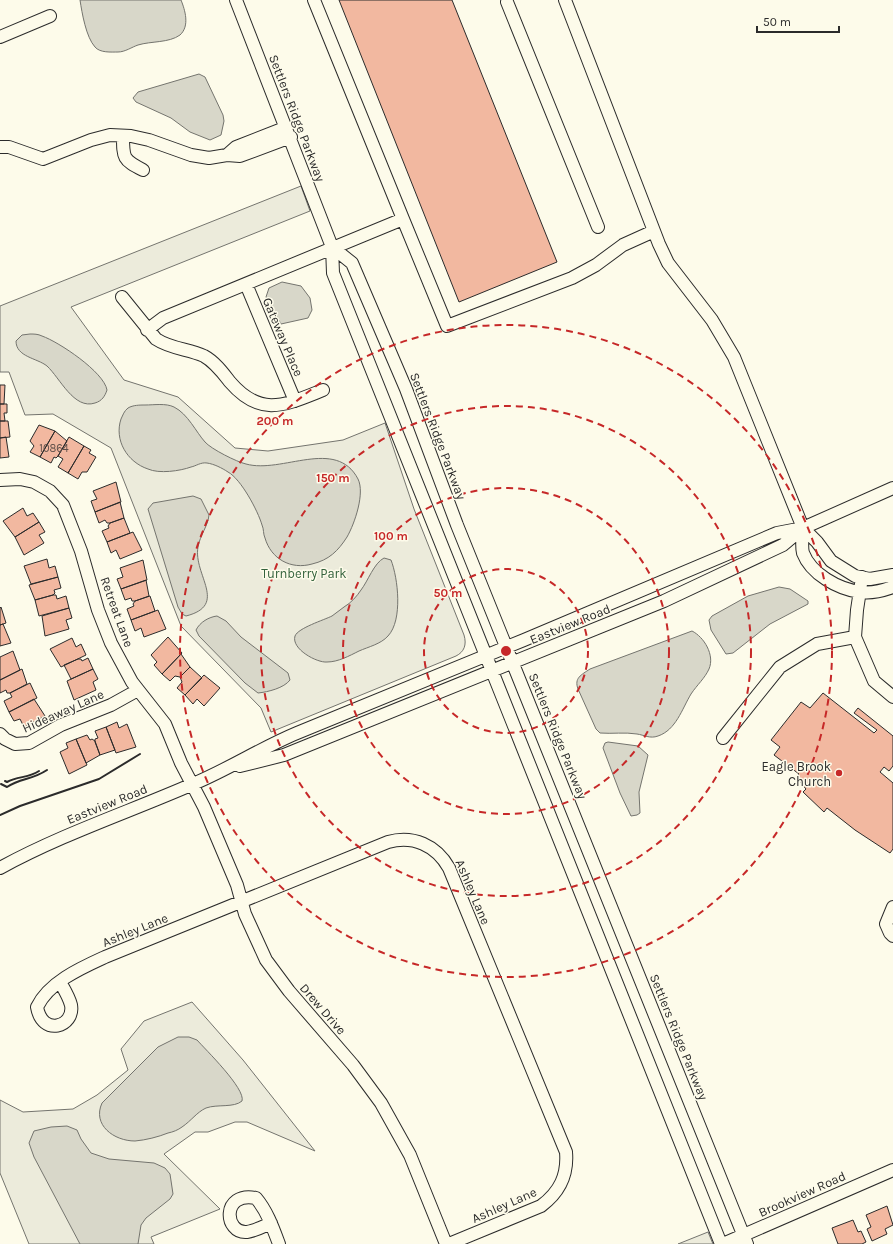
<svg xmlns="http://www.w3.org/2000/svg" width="893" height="1244" font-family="Karla,sans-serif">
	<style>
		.green { fill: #ecebdb; stroke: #74746e }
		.water { fill: #d8d7c9; stroke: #74746e }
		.building { fill: #f2b8a0; stroke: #2b2b2b }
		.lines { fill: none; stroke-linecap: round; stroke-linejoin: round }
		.minor-casing { stroke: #2b2b2b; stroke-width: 14 }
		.minor { stroke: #fdfbea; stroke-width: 12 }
		.wall { stroke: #2b2b2b; stroke-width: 2 }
		.ring { fill: none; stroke: #c62828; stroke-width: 2; stroke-dasharray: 7 5 }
		.poi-dot { fill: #c62828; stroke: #fdfbea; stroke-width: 1.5 }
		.labels { text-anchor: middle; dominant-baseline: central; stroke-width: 3; stroke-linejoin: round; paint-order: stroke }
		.number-label { font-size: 11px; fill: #5d4e48 }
		.street-label { font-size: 13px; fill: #2b2b2b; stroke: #fdfbea }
		.park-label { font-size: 13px; fill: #34623c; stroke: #fdfbea }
		.poi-label { font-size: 13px; fill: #2b2b2b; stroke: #fdfbea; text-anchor: end }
		.centre { fill: #c62828; stroke: #fdfbea; stroke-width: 2 }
		.ring-label { font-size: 12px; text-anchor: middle; font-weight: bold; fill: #c62828; stroke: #fdfbea; stroke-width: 3; stroke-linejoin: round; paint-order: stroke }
	</style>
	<rect width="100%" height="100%" fill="#fdfbea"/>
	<!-- green -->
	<path class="green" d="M301,186L310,211L71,307L124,380L178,397L235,448L268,451L343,440L385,423L414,509L464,635C467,645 464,652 456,656L271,732L261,708L181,626L111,448L53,414L25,415L9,372H0V306Z
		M192,1002L243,1060L315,1151L247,1122H235L208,1132H195L164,1154L220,1209L151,1237L154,1244H29L0,1173V1100L23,1112L73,1109L97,1095L128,1070L121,1049L144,1021Z
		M708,1232L713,1244H678Z"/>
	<!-- water -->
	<path class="water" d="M80,0H181C185,10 190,26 180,35C169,43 151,41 138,45C132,47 125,52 118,52C111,52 100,53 95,47C86,37 82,13 80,0Z
		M199,74L205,77L223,115L224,121L221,135L210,140L190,132L171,118L136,102L133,98L138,92Z
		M282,282L301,286L310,298L312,310L308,318L281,324L266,297L269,288Z
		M30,334C34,334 38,334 42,336C59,342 104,372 107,390C105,396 102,401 95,403C74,410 60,378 47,366C37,358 16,357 16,341L22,335Z
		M145,405C154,405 166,403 174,407C188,414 196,432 205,442C211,449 237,462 246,464C282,474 336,437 358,479C365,493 355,523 347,537C338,551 329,560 312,564C291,570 271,559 265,538C263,534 264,529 262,525C258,511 241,479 228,472C222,468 214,464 207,463C201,462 196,466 191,467C180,471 159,474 148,469C127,462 114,440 121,419C123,415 124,411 128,408C133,405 140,405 145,405Z
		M193,496L201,499L209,515C208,526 200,535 198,547C193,575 229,605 186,616L182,614L178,607L148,509L153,503Z
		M384,558L391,560C398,578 403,620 388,636C381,644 368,647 359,651C349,656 338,662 327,662C317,663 291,649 295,636C298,628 324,620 332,616C336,613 340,610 344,607C351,603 357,596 361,590C368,581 374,563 384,558Z
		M779,587L790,589L808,601V604L770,624L733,653L726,654L711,630L709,620L712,616L748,596Z
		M217,616L226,621L241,637L288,673L290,680C284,688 268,692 258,693L245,683L199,636L196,630C200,622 209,617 217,616Z
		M692,631C704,637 715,655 709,669C705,678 697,685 691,694C682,709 676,730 658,736C650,739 644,735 637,734C625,732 612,734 600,733L596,729L578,689C574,678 581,675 590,669Z
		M608,742L638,746L648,755L639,792L640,813L637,815L631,816L620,793L603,748L605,743Z
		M178,1037H189L197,1040C205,1049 246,1089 242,1101C234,1108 217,1104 206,1108C197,1112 191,1121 182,1127C178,1130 173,1132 168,1133C158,1137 146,1140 135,1141C114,1141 92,1125 102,1103L158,1047Z
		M51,1127L67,1126L77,1130L81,1139L91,1153L109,1159L154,1163L165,1168L170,1174L173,1194L170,1199L146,1218L141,1225L138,1244H80L34,1157L29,1143L34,1131Z"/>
	<!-- building -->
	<path class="building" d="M339,0H452L557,262L459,302Z
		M0,385H5L4,404H0Z
		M0,404H7V413H4L5,421H0Z
		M0,421H8L10,437L0,438Z
		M39,425L55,431L40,457L30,452L34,446L30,441Z
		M55,431L67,441L58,456L56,458L54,457L51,463L40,457Z
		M6,437L9,457L0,458V438Z
		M69,437L84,446L68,473L58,467L63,459L58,456Z
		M84,446L91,450L89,453L96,457L87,472H82L78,479L68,473Z
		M116,482L121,502L95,512L91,501L97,499L93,491Z
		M120,502L124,518L110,523H107L105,520L99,523L95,512Z
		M23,508L27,516L33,513L39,522L15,537L3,521Z
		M124,518L130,533L107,542L102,531L109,528L108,526L110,523Z
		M39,522L45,532L39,535L44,543L24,555L15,537Z
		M133,532L142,550L120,559L116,550L111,553L107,542Z
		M47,559L49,568L55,566L58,577L31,584L24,566Z
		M143,560L147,580L121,589L117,579L123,577L120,568Z
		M58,577L61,588L54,590L55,593L53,595L35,600L29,585Z
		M146,580L149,596L135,601H132L131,598L125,600L121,589Z
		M53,595H56L57,599L66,596L69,608L39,616L35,600Z
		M150,596L155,611L131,620L127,609L134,606L133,604L135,601Z
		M1,607L6,623L0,625V608Z
		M69,608L72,618L66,620L69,629L45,636L42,616Z
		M158,610L166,629L144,637L141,628L135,631L131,620Z
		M3,624L11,643L0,646V625Z
		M168,637L182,653L162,674L154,665L157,662L151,655Z
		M72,638L76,647L81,644L86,655L61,667L50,649Z
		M13,651L20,670L0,680V657Z
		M181,654L190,667L180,677L175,676L170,681L162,674Z
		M88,658L93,669L71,679L64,665L78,659H81L82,661Z
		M190,667L202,678L185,695L177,688L182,682L180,677Z
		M22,669L27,684L10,693H7L6,690L0,693V680Z
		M93,669L98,679L93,682L96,690L74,700L67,681Z
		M204,675L220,688L204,706L197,699L193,704L185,695Z
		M30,683L37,698L9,712L4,701L12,697L10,693Z
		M823,693L874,733L877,730L854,713L858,708L893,736V766L889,771L884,767L880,772L893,783V849L890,853L855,830L827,808L824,812L803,792L806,789L796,777L799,774L774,755L780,747L771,740L801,702L810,708Z
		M34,699L45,716L24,727L20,719L14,721L9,712Z
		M117,722L119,728L127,724L136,747L116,753L106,727Z
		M106,727L115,750L100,755L95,742V739L98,738L95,731Z
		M87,735L90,740L92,739L95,741L100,755L86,763L76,739Z
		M76,739L87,765L69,774L60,752L68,748L66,743Z
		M887,1206L893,1225L885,1229L887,1234L872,1241L867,1229L871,1227L866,1215Z
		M853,1220L858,1232L861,1231L866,1242L862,1244H838L832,1228Z"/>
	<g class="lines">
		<defs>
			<path id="minor" d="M236,0L332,247L333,273L721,1244
				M314,0L403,219
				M565,0L659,244L668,263L712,320L734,357L803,528C803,535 801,546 803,553C811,574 838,589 860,592C871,594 882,591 893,587
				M507,2L598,227
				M0,37L50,16
				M123,136C123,158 123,160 143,170
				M0,147H9L43,159L91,140L110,135L131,136L149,140L191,155L209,158L227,155L240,156L291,137
				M227,155L236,147L287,127
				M332,247L352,263L406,389L457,525L747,1244
				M246,284L295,401
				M122,297L156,339C171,349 189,349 204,356C215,362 223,373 230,382C261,418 285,405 323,390
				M147,330L163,318L403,219L447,326L572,278L596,265L623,245L654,231
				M0,480L20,479L34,482L50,491L63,505L81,551L98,610L111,643L132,682L165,724L181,763L204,807L237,885L245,914L266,960L289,991L353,1065L381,1103L410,1155L446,1244
				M803,528L817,542L831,561L855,576L870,579L893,575
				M862,577L857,610L855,637L874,681L893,697
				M0,734L5,739L15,744L29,743L61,725L111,705L138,690
				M723,738L780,667L817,644L855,637
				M240,766L284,755L664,601L783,545L802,529
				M0,868C62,834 129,812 193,784C229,769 261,748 297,733L524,640L777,533L803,528L893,488
				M893,907L886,924L890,933L893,936
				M60,982C64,989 69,997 71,1005C75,1027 42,1037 37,1007C49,982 81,968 105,957L388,842C413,835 436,845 449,868L566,1152C568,1175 560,1192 541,1206L449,1244
				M271,1223C264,1226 255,1231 247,1232C224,1234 221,1191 256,1198C267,1211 273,1228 279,1244
				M723,1244L893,1170"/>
		</defs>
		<!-- minor casing -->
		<use href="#minor" class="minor-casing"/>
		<!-- minor -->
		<use href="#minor" class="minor"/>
		<!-- wall -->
		<path class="wall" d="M5,781L7,782C18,776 29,778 39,771
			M1,784L7,787C21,778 32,780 47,770
			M0,815L20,806L99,779L140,754"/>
	</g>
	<!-- distance rings -->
	<g class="ring">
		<circle cx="506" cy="651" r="82"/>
		<circle cx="506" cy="651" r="163"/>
		<circle cx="506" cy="651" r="245"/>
		<circle cx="506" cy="651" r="326"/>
	</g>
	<!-- markers -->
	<circle class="poi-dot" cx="839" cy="773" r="4"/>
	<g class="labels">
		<!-- number labels -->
		<g class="number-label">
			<text x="54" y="448">10864</text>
		</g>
		<!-- street labels -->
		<g class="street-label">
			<text transform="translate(297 118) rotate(69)">Settlers Ridge Parkway</text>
			<text transform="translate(283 337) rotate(67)">Gateway Place</text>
			<text transform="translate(438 436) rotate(69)">Settlers Ridge Parkway</text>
			<text transform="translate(117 612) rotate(70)">Retreat Lane</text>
			<text transform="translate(570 624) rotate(-22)">Eastview Road</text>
			<text transform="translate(63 711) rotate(-24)">Hideaway Lane</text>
			<text transform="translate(558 736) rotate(68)">Settlers Ridge Parkway</text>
			<text transform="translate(107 804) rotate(-22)">Eastview Road</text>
			<text transform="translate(473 892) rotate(67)">Ashley Lane</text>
			<text transform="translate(135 930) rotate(-22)">Ashley Lane</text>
			<text transform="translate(323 1009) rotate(49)">Drew Drive</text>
			<text transform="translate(679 1037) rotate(68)">Settlers Ridge Parkway</text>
			<text transform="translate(802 1194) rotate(-24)">Brookview Road</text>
			<text transform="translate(504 1205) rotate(-24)">Ashley Lane</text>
		</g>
		<!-- park labels -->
		<g class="park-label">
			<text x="304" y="573">Turnberry Park</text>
		</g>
		<!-- poi labels -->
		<g class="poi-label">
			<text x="831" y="766">Eagle Brook<tspan x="831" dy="15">Church</tspan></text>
		</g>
	</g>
	<circle cx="506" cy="651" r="6" class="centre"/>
	<g class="ring-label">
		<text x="275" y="425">200 m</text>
		<text x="333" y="482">150 m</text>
		<text x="391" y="540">100 m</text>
		<text x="448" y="597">50 m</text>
	</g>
	<!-- scale -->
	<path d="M757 26v6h82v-6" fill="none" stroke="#2b2b2b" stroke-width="2"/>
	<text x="763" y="26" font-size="12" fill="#2b2b2b" stroke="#fdfbea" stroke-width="3" paint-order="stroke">50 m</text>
</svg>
